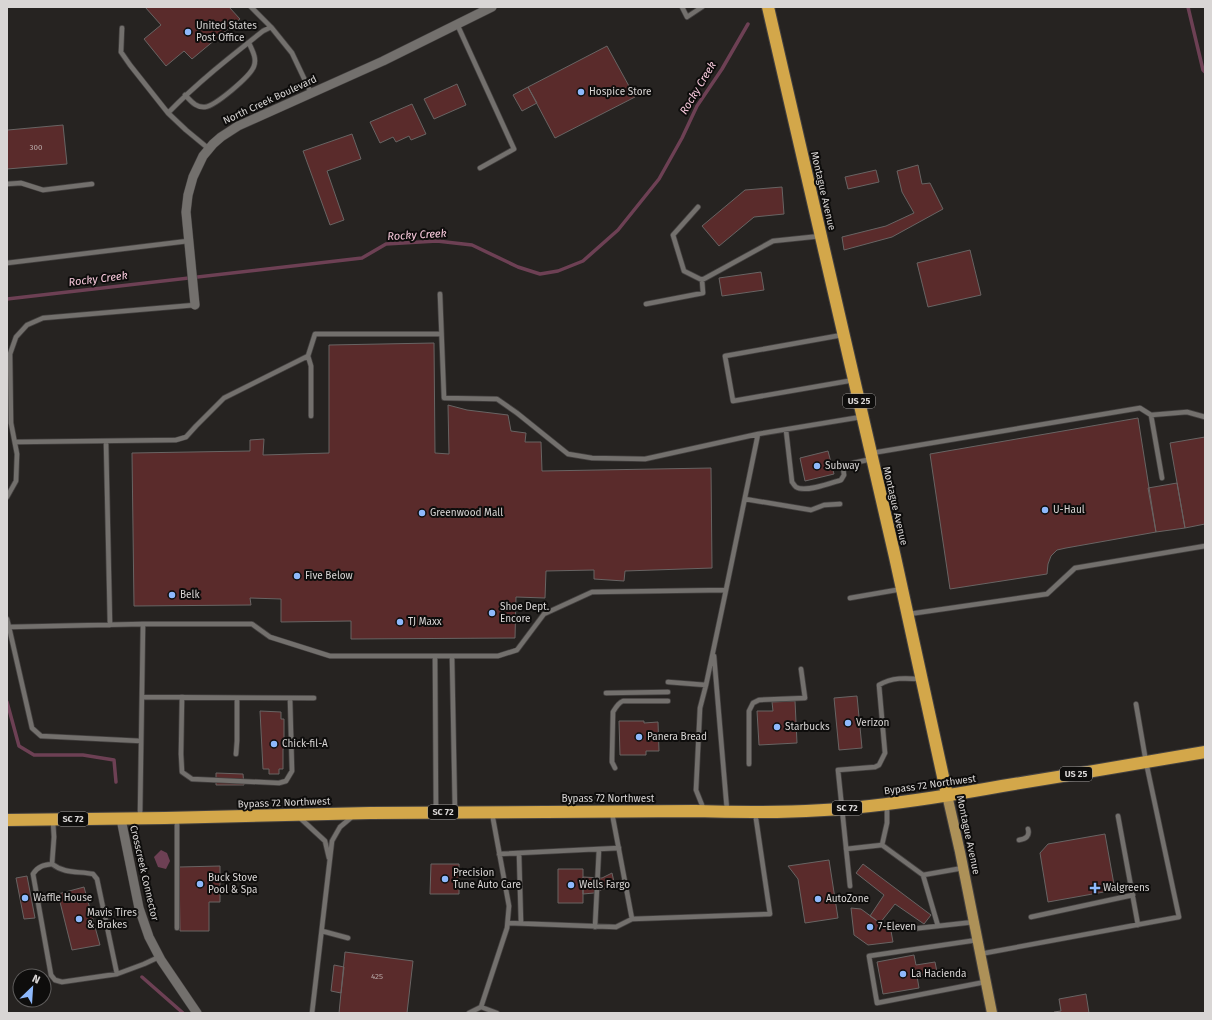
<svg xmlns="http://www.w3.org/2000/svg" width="1212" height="1020" font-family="'Fira Sans',sans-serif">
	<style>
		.water { fill: #6d4054 }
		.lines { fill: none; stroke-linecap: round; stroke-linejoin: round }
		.stream { stroke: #6d4054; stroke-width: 3.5 }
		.building { fill: #5a2b2b; stroke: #686463 }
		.lane-casing { stroke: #444140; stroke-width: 6 }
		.street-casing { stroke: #444140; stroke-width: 10 }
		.primary-casing { stroke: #444140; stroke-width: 12 }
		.highway-casing { stroke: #444140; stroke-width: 14 }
		.lane { stroke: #73706d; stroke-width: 4.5 }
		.street { stroke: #73706d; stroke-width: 9 }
		.primary { stroke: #ad9158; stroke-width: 10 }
		.highway { stroke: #d3a74a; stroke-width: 12 }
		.poi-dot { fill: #8eb9fc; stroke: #0e0d0c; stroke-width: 1.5 }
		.labels { text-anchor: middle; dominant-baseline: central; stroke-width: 4; stroke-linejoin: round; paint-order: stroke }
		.number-label { font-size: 8px; fill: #b9abaa }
		.shield { fill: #0e0d0c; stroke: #9c9a99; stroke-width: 1 }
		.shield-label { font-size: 9px; font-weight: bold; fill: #d9d6d5 }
		.poi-label { font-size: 10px; fill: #d9d6d5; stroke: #0e0d0c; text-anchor: start }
		.street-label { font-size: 10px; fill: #d9d6d5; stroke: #0e0d0c }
		.water-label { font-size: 11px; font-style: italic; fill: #f7c8db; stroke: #0e0d0c }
	</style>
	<rect width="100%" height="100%" fill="#262321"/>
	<!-- water -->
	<path class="water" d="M161,850L167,853L170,861L166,869L158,867L154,857Z"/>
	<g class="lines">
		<!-- stream -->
		<path class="stream" d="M1188,7L1203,70L1205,72
			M7,299L362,258L386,244L437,241L472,245L518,267L540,274L558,271L583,261L618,230L659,179L682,138L697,106L722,69L748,24
			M7,702L19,746L34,755H83L114,760L116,782
			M142,977L183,1013"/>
	</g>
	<!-- building -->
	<path class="building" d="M145,7H229L240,19L192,59L184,51L166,66L144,39L161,25Z
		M607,46L635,97L555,138L528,87Z
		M457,84L466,105L434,119L424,99Z
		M528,87L537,103L522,111L513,95Z
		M412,104L426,134L411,140L409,136L396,142L393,137L380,143L370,122Z
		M63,125L67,164L7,169V129L8,130Z
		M352,134L361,159L327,171L344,220L330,225L303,151Z
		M918,165L922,184L930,183L943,209L892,237L844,250L842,237L886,226L914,213L902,192L897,171Z
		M876,170L879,182L848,189L845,177Z
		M782,187L784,214L754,217L719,246L702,226L745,190Z
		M970,250L981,295L928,307L917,263Z
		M761,272L764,290L722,296L719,278Z
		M434,343L435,453L449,454L448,405L467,410L508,415L511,431L526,433L525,442H541L542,471L711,468L712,568L625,571L624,581L594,579V570L546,571L545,598L516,597L515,638L351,639V621L281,622V599L250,598L251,605L134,606L132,453L250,451V440L264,439L263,455L329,453V345Z
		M1138,418L1156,532L1066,548L1057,550L1051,556L1048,564L1047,574L950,589L930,454Z
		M1205,437V524L1185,528L1170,443Z
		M828,451L834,474L805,481L800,458Z
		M1177,483L1185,528L1156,532L1148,488Z
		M857,696L862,748L839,750L834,698Z
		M795,701L797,743L759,745L757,711H773L772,702Z
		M260,711L281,712V719H284V741H286V748L283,749V769H279V774H269V769H263Z
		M619,721H644V723L658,722L659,751H646V755H620Z
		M216,773L243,774L244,785H216Z
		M1105,834L1115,890L1048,902L1040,853L1048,844Z
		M829,860L838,918L805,923L798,879L788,866Z
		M431,864H459V894H430Z
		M863,864L931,915L924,924L895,904L880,923L870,916L884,895L856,873Z
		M220,866V902H209V931H180L179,867Z
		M558,869H583V903H558Z
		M612,873L614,882L603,889L594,893L583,894V877L602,878Z
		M27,876L35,918L24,919L16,878Z
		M84,887L100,945L72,950L58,894Z
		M851,908L861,909L891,931L893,942L868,945L854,935Z
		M345,952L413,961L407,1013H339Z
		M914,955L916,965L935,962L937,972L917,976L919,988L883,994L877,962Z
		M334,965L344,967L341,993L331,991Z
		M1086,994L1089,1013H1054V1012L1061,1011L1059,999Z"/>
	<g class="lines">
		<defs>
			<path id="lane" d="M251,7L271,27
				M682,7L687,17L702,7
				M457,24L514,149L480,168
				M122,28L121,52L130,65L168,113L186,130L209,149
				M185,95C191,101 196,108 205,107C215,106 251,76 254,66C257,58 252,50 249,43
				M168,113C197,83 230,57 263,31L271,27L292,53L311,93
				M7,184L21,183L43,190L92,184
				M698,207L673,235L684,271L702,280
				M7,263L188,241
				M440,294L444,398L497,399L517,413L568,454L592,458L645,459L758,434
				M646,304L703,293L702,280L773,241L821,236
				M842,335L725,356L733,401L854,380
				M308,356L311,366V416
				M1151,415L1162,478
				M786,430L792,482C793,483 794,485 796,487C805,493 831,483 841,480L844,475L843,467L853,463L872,459
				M106,441L110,625
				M15,442L176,440L186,437L196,426L224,398L308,356L315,334H441
				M872,453L1140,408L1151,415L1187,412L1205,417
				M7,497L16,481L17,454L11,423L10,354L16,337L27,325L43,318L195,305
				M745,499L811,510L824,505L840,504
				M726,590L758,434L861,417
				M850,598L902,589
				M909,614L1047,594L1075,568L1205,546
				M7,619L9,627L143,624L140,817
				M143,624H252L270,637L330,656H498L517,650L544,614L592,592L726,590L706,685L700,708L696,790L704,810
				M9,627L32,728L41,736L141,741
				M435,656L436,812
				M452,656L455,812
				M714,656L727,810
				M668,682L706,685
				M606,693L668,692
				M142,697L314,698
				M182,697L181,754L182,772L192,779L279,783L286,781L292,771L290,698
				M236,754L237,741V698
				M749,764V711L753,703L759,700L805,698L801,669
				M615,768L612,762V758L613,712C616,707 618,703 623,701H668
				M887,805V823L882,845L923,875L963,868
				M492,813L509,906L507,928L481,1007L497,1013
				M612,813L632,919L770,914L755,812
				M1118,816L1138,925
				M299,817L325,841L329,858
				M53,821L54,837L52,864C44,865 38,866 33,874L51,975L55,980L62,982L117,974L144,964L159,957
				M1019,840C1026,839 1030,836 1028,829
				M846,849L882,845
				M519,853L521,923
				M499,854L619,848
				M52,864C65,874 78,871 93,874L97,879L117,974
				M923,875L938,926
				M850,886L838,770L875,767L879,765L885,753L879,685C892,677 906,678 920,679
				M1031,917L1133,895
				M508,923L616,927L632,919
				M595,927L599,849
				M177,928V818
				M911,929L974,922
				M322,931L348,938
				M977,940L869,956L877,1003L985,982
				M980,954L1179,917L1146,762L1136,704
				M312,1013L332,841L340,827L353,816
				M469,1013L481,1007"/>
			<path id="street" d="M195,305L186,212L188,195L193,177L203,156L213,144L221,137L238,126L383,61L492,7
				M121,819L139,908L149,937L161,960L197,1013"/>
			<path id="primary" d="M947,795L960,852L992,1013"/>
			<path id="highway" d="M768,7L895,557L947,795
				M7,820L165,818L370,813L695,811C753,813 812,813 870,806C914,801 958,794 1002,786C1070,775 1137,764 1205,752"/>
		</defs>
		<!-- lane casing -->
		<use href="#lane" class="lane-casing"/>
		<!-- street casing -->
		<use href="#street" class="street-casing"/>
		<!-- primary casing -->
		<use href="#primary" class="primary-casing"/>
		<!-- highway casing -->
		<use href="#highway" class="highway-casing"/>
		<!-- lane -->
		<use href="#lane" class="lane"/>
		<!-- street -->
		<use href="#street" class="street"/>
		<!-- primary -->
		<use href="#primary" class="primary"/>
		<!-- highway -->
		<use href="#highway" class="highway"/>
	</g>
	<!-- markers -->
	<g class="poi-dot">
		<circle cx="188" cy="32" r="4"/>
		<circle cx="581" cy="92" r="4"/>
		<circle cx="817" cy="466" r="4"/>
		<circle cx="1045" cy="510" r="4"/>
		<circle cx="422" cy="513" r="4"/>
		<circle cx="297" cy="576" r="4"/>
		<circle cx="172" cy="595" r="4"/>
		<circle cx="492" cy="613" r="4"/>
		<circle cx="400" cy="622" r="4"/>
		<circle cx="848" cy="723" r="4"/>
		<circle cx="777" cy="727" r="4"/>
		<circle cx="639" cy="737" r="4"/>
		<circle cx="274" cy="744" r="4"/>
		<circle cx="445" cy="879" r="4"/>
		<circle cx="200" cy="884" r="4"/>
		<circle cx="571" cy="885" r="4"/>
		<path d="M1093 882h4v4h4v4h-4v4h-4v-4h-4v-4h4z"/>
		<circle cx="25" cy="898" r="4"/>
		<circle cx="818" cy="899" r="4"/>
		<circle cx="79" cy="919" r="4"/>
		<circle cx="870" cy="927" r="4"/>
		<circle cx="903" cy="974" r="4"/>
	</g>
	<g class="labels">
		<!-- number labels -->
		<g class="number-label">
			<text x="36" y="147">300</text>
			<text x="377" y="976">425</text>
		</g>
		<!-- shield labels -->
		<g class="shield">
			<rect x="843" y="394" width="32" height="14" rx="3"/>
			<rect x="1060" y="767" width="32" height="14" rx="3"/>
			<rect x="832" y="801" width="30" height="14" rx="3"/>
			<rect x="428" y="805" width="30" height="14" rx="3"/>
			<rect x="58" y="812" width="30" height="14" rx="3"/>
		</g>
		<g class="shield-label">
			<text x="859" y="401">US 25</text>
			<text x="1076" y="774">US 25</text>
			<text x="847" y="808">SC 72</text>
			<text x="443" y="812">SC 72</text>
			<text x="73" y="819">SC 72</text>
		</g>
		<!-- poi labels -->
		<g class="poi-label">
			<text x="196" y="26">United States<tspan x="196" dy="12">Post Office</tspan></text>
			<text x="589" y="92">Hospice Store</text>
			<text x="825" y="466">Subway</text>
			<text x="1053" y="510">U-Haul</text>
			<text x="430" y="513">Greenwood Mall</text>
			<text x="305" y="576">Five Below</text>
			<text x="180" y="595">Belk</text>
			<text x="500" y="607">Shoe Dept.<tspan x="500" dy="12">Encore</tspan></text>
			<text x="408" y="622">TJ Maxx</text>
			<text x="856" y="723">Verizon</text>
			<text x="785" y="727">Starbucks</text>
			<text x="647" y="737">Panera Bread</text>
			<text x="282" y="744">Chick-fil-A</text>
			<text x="453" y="873">Precision<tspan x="453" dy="12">Tune Auto Care</tspan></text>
			<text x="208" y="878">Buck Stove<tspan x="208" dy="12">Pool &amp; Spa</tspan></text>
			<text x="579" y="885">Wells Fargo</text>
			<text x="1103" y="888">Walgreens</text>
			<text x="33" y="898">Waffle House</text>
			<text x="826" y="899">AutoZone</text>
			<text x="87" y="913">Mavis Tires<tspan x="87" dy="12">&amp; Brakes</tspan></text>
			<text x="878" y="927">7-Eleven</text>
			<text x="911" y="974">La Hacienda</text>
		</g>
		<!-- street labels -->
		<g class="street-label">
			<text transform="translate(270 100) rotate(-25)">North Creek Boulevard</text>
			<text transform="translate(823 191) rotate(77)">Montague Avenue</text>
			<text transform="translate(895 506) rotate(77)">Montague Avenue</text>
			<text transform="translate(930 785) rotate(-8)">Bypass 72 Northwest</text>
			<text x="608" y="799">Bypass 72 Northwest</text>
			<text transform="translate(284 803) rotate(-2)">Bypass 72 Northwest</text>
			<text transform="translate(968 835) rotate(78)">Montague Avenue</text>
			<text transform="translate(144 873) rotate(77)">Crosscreek Connector</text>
		</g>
		<!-- water labels -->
		<g class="water-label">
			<text transform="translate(698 88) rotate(-59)">Rocky Creek</text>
			<text transform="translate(417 235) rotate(-3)">Rocky Creek</text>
			<text transform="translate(98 279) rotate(-7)">Rocky Creek</text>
		</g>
	</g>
	<!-- border -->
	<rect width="1212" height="1020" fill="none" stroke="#d9d6d5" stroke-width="16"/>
	<!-- north arrow -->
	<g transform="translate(32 988) rotate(25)"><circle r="19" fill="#0e0d0c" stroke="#5f5d5c"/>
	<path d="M0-3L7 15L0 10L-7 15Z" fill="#8eb9fc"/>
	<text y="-6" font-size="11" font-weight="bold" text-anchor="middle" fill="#d9d6d5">N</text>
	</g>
</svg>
